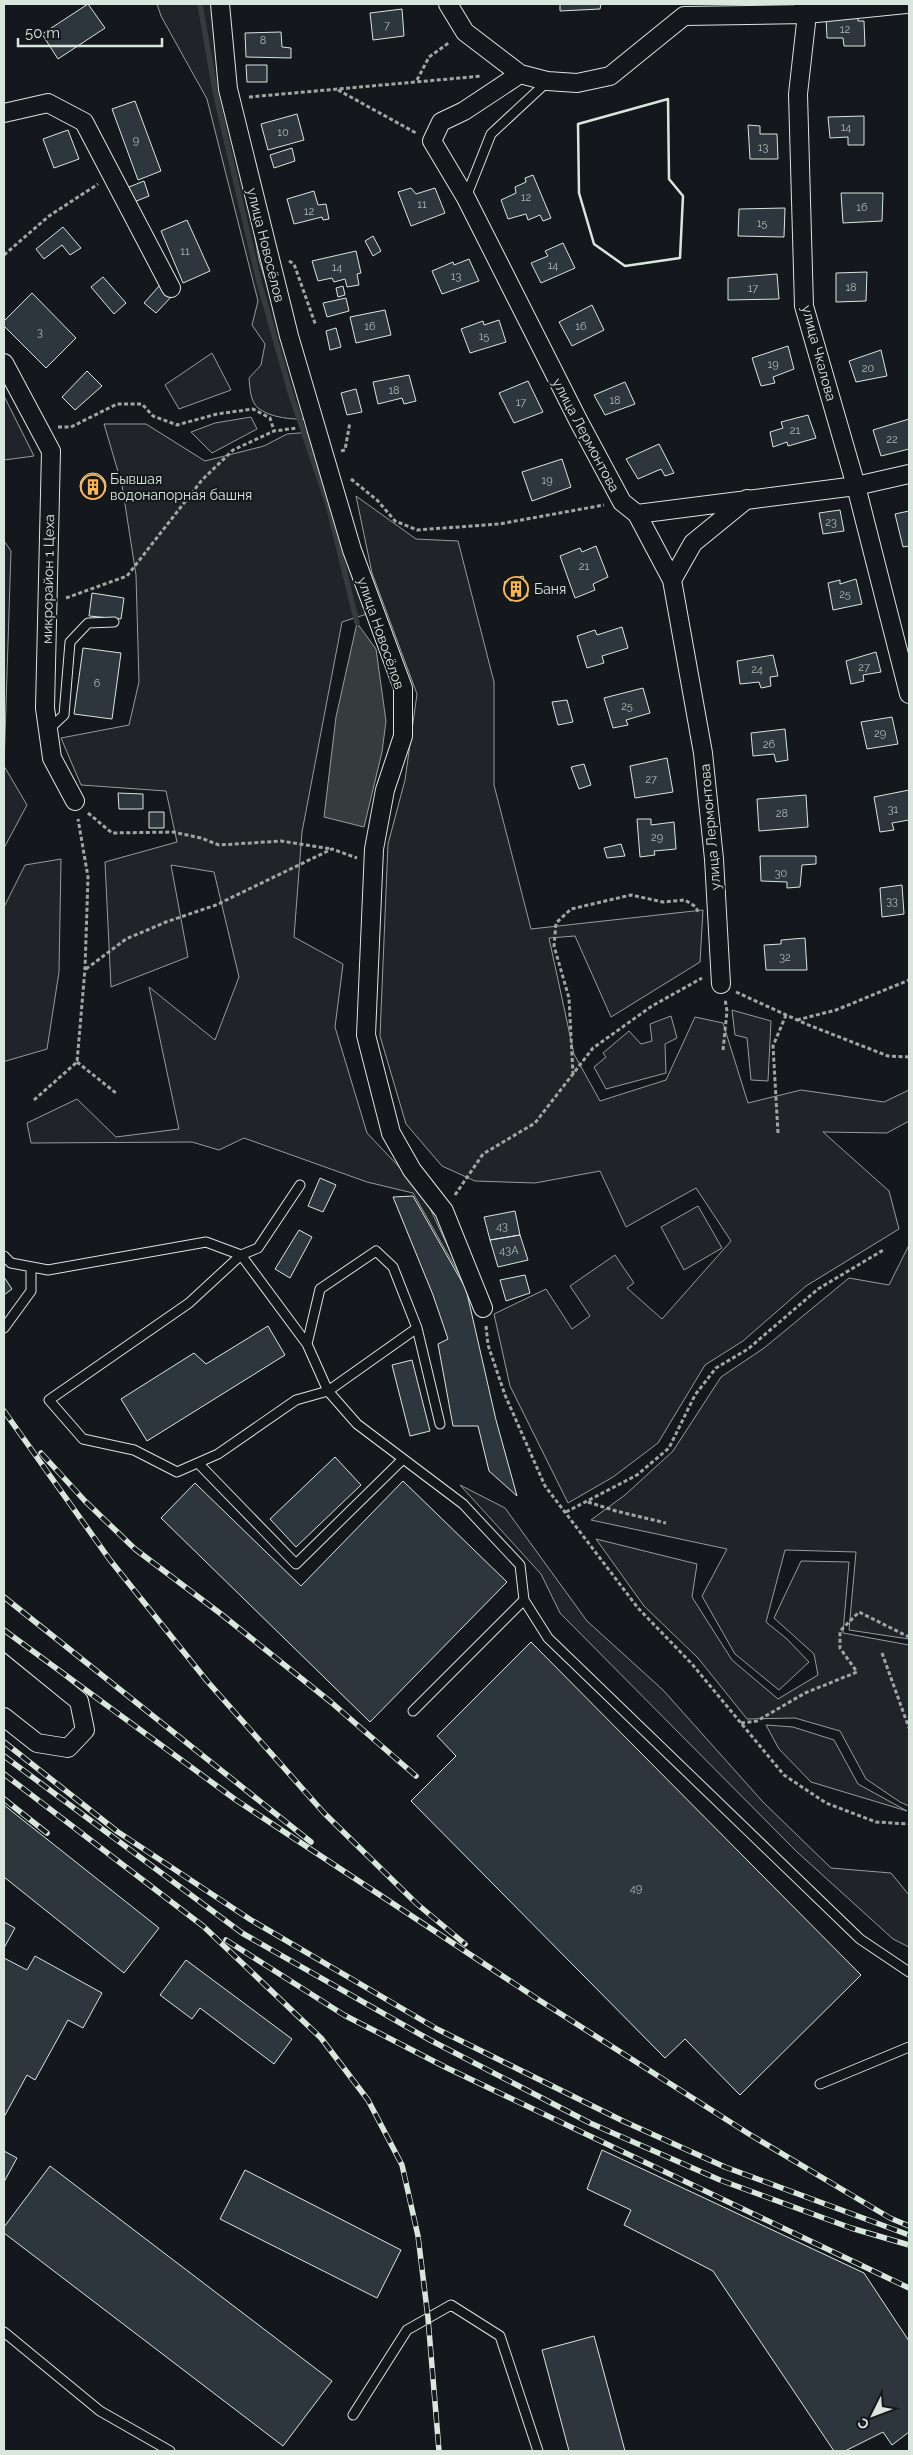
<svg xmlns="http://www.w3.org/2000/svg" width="913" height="2455" font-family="Raleway,sans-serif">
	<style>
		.green { fill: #202428; stroke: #939e99 }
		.water { fill: #363b3e; stroke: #939e99 }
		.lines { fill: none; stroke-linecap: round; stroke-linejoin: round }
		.stream { stroke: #363b3e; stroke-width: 5.5 }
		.building { fill: #2c363c; stroke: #d8e6dc }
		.service-casing { stroke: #d8e6dc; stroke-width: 11 }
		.minor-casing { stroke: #d8e6dc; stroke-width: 20 }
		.path { stroke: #9da8a2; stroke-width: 3; stroke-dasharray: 4 2.5; stroke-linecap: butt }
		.service { stroke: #14181c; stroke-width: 9 }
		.minor { stroke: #14181c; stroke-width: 18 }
		.rail-casing { stroke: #d8e6dc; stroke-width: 5.5 }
		.rail { stroke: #14181c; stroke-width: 4; stroke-dasharray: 11; stroke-linecap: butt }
		.wall { stroke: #d8e6dc; stroke-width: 2.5 }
		.labels { text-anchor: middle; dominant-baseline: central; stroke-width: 4; stroke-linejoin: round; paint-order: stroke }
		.number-label { font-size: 11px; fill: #adbab4 }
		.street-label { font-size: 14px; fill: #d8e6dc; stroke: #14181c }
		.poi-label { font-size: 14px; fill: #d8e6dc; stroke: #14181c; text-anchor: start }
	</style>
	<rect width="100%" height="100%" fill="#14181c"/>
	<!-- green -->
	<path class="green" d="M157,4H213L259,260L309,419C295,420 270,418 258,408C250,401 250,388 249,378L261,365L265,344L252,325L258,301L207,99L161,16Z
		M212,353L231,390L179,409L165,385Z
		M4,396L34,456L4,460Z
		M251,417L257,429L212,453L191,432L215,423Z
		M104,424H146L205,461L264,446L287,434L311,432L367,614L342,622L302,832L294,937L343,964L335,1027L367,1133L422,1191L467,1288L413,1193L367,1182L244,1138L219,1150L192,1142L31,1143L27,1123L77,1099L116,1137L179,1129L149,987L215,1040L239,977L214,872L171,865L188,957L111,987L105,862L177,842L166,791L81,785L61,738L129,725L139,682L136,575L122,485Z
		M356,496L416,539L458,541L494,682V785L531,929L703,910L700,962L611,1017L575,936L549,938L574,1054L600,1101L666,1080L695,1017L723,1023L748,1103L801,1090L884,1102L909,1090V1121L887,1133L823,1132L889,1191L899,1229L806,1286L743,1341L705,1365L658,1443L613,1477L568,1503L510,1386L494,1314L546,1289L572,1329L590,1316L570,1286L615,1255L634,1283L627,1288L662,1319L731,1241L696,1188L626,1227L600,1171L535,1183L475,1181L442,1166L406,1124L380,1036L388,844L405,780L417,694L372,573Z
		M4,541L11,551L4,766L27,805L4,848Z
		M61,859L59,972L47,1049L6,1061H4V907L25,865Z
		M732,1010L771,1021L768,1081L751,1080L747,1038L735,1035Z
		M671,1016L677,1038L665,1044L666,1073L606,1089L594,1067L606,1057L603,1053L629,1031L641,1044L652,1041L650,1024Z
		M698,1206L722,1248L684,1270L661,1227Z
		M909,1245V1639L849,1630L856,1552L785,1550L766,1622L787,1639L809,1662L779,1690L735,1654L702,1596L727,1549L591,1520L625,1495L673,1451L721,1377L764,1348L849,1278L889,1285Z
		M460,1485L505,1508L587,1621L663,1690L763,1802L831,1868L891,1873L909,1895V1947L893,1939L796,1851L560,1613L541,1574Z
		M596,1539L697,1564L692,1597L732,1660L778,1699L818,1675L814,1654L774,1618L801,1561L849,1562L843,1633L909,1645V1806L900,1802L866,1779L840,1731L795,1718L747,1719L698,1658L644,1606Z
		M766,1725L793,1727L834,1740L858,1784L907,1811L811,1782L779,1749Z"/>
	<!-- water -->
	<path class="water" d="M357,623L376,649L386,721L382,752L364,827L324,817L336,717Z"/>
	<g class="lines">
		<!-- stream -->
		<path class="stream" d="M200,4L216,96L259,282L291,395L328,504L357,623"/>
	</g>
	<!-- building -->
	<path class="building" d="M88,4L105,28L58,59L42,34Z
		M560,4H601L600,9L560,11Z
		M402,9L404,36L373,40L370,13Z
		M858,16V21H864L865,46H844L843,38H827L826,17Z
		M281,32L282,47L291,48V58L246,57L245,33Z
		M246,65H267V82H247Z
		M135,101L161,171L138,180L112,109Z
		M297,114L304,140L268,150L261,124Z
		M864,116V145H848V137L830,138L828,117Z
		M748,125L760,126V134H777L778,159H750Z
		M68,130L79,159L54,168L43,139Z
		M292,148L295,161L274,168L270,155Z
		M533,175L551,218L543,221L540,215L528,220L526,214L508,219L501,200L516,193L515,187L526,182L525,178Z
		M144,181L149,196L134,202L129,187Z
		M411,188L416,194L435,188L445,213L411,226L398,192Z
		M314,191L318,205L326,204L329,219L323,220L322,217L294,224L287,199Z
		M841,193H883L882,221L843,223Z
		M785,208L784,237L738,236L739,209Z
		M187,220L210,271L183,283L161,231Z
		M63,227L81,248L70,255L62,245L44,259L36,249Z
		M373,236L381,251L373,256L365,241Z
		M563,243L575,268L541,283L531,263L548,256L545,251Z
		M356,251L361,273L357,274L359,285L347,287L345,279L334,282L332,278L318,281L312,261Z
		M469,259L479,281L442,294L432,271L453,262L454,265Z
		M867,272L866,301L836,302V273Z
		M777,274L779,299L728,300V278Z
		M103,277L126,303L114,314L91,287Z
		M160,285L172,296L156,313L144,303Z
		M343,286L345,295L338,297L336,288Z
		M32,293L76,338L46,368L4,326V321Z
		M346,298L349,311L327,317L323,303Z
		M592,305L604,330L572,346L559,322Z
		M385,310L391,335L356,343L350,317Z
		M499,320L506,342L470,353L461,329L483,321L484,325Z
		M336,328L341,347L330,350L326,331Z
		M788,346L794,369L773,377L775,383L761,386L752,358Z
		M881,350L887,376L856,382L849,361Z
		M87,371L102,386L75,410L62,397Z
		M409,375L416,401L404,404L402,398L378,404L373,382Z
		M528,381L543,412L514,423L499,393Z
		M625,382L635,404L605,415L594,395Z
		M356,389L362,412L347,415L341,393Z
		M808,415L816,438L788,446L787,442L773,447L770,432L783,428L781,422Z
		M909,419V449L881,456L873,430Z
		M659,444L674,473L665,476L661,469L638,479L626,459Z
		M562,459L571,487L532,501L522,472Z
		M80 486a13 13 0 1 1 26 0a13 13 0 1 1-26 0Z
		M840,510L844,531L823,534L819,513Z
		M909,511V546L903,547L895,514Z
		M596,546L608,577L593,584L595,590L575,598L560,556L580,548L582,552Z
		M523,576L528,596L510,601L504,582Z
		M856,579L862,604L833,610L828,583L840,580V584Z
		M92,593L124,598L121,619L89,616Z
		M622,627L628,648L602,656L604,663L587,668L577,636L595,630L597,635Z
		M83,648L121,653L112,719L74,714Z
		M876,652L881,672L863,675L864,681L851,684L846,661Z
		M773,655L778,676L770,677L771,686L761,688L759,682L740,684L737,661Z
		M643,688L650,713L626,720L628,725L613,728L604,698Z
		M567,700L573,722L558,725L552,702Z
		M892,717L898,744L867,749L861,722Z
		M785,729L788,760L776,762L774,754L753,756L751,733Z
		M667,758L673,792L635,798L630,766Z
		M584,764L591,785L579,789L571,767Z
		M909,790V820L892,823L894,830L880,832L874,797Z
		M118,793L143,794V809H119Z
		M806,795L808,827L759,831L757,799Z
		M149,812H164V828H149Z
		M637,819H651V825L674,822L676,849L654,851L655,855L640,857Z
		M621,844L625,856L607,858L604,848Z
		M760,856H816V864L802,865L800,887L787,888V882L761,881Z
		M902,885L904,914L882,917L880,888Z
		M805,938L807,970H766L764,945L781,944V940Z
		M320,1178L336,1185L323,1212L308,1206Z
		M413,1196L466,1289L496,1420L517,1496L489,1471L478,1426H453L438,1344L448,1339L433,1295L393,1197Z
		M515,1211L520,1235L490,1240L484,1217Z
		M299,1230L312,1237L290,1278L275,1269Z
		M520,1235L528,1260L498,1267L490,1240Z
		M525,1275L530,1293L506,1301L500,1280Z
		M4,1277L12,1289L4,1295Z
		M268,1326L285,1355L147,1441L121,1399L194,1353L206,1364Z
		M412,1360L430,1431L410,1436L392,1365Z
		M335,1457L361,1485L296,1547L270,1519Z
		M403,1481L507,1582L370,1722L161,1518L195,1483L301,1586Z
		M531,1642L861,1975L740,2095L685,2039L665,2058L411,1801L456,1756L437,1736Z
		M4,1805L159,1928L124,1973L4,1877Z
		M4,1922L15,1928L4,1948Z
		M35,1956L102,1993L83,2028L68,2020L35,2080L27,2075L4,2117V1958L27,1970Z
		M186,1960L292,2039L274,2064L200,2008L192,2019L160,1995Z
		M602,2150L864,2273L909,2341V2432L892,2445L883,2432L845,2451H834L713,2271L624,2225L631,2210L587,2189Z
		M4,2151L17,2158L4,2182Z
		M50,2166L332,2381L283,2446L4,2233V2227Z
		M245,2170L401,2250L377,2298L220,2219Z
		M594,2336L625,2451H569L542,2350Z"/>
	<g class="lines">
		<defs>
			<path id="service" d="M466,197L491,134L547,82
				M48,730L64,715L70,642L88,623L114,622
				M300,1185L258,1248L241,1255L189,1303L49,1400L83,1439L134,1450L177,1472L218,1454L296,1400L328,1391L417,1328
				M4,1256L11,1263L48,1270L206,1242L241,1255L307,1344
				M4,1328L31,1291V1267
				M440,1424L417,1328L393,1267L376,1251L320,1289L307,1344L328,1391L357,1424L463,1504L520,1565L524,1600L548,1638L860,1939L909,1972
				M198,1463L296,1564L402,1460
				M413,1711L524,1600
				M820,2084L909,2047
				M4,2332L100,2411L170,2451
				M353,2415L407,2330L451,2305L500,2336L538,2451"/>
			<path id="minor" d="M220,4L228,89L289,336L352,550L403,688V736L385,790L374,849L366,1035L391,1133L412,1170L444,1211L483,1308
				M448,4L465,32L520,74L464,111L441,122L432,141L466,198L578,420L622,502L637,514L672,580L703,753L714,859L721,984
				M803,4L807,14L798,94L804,306L856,486L909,694
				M520,74L547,81L577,83L610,76L684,16L807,14L906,4
				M4,113L48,103L84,122L171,288
				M4,363L51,451L45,708L52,758L75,801
				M637,514L856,486L909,474
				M672,580L693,543L747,499
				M4,1640L79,1701L85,1730L68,1748L37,1743L4,1717"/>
		</defs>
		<!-- service casing -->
		<use href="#service" class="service-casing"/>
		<!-- minor casing -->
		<use href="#minor" class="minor-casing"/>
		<!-- path -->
		<path class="path" d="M417,80L429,57L450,42
			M338,90L416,133
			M249,97L482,76
			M4,255L49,216L98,184
			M289,261L294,264L316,326
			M58,427H71L117,404H142L153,416L177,425L217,414L253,409L270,418L274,431
			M341,451L345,450L350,422
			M351,479L378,501L395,521L417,530L499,524L604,505
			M66,598L127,576L202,480L233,450L274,431L297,428
			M88,813L112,833L173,832L201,838L219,845L281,841L332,849
			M86,969L126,939L166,922L216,905L332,849L357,858
			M736,992L806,1024L888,1056L909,1057
			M797,1020L836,1010L909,980
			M723,1050L727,1011L725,999
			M77,1062L116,1093
			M573,1075L569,998L554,946L556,923L571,909L631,895L663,902L685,900L696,907L698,912
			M34,1100L77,1062L85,969L88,877L78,819
			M778,1133L773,1046L786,1015
			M455,1195L483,1154L535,1123L593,1048L652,1006L702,978
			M486,1326L488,1345L505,1395L545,1486L638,1608L692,1664L784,1775L826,1803L876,1822L909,1824
			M588,1502L616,1511L666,1523
			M566,1512L637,1475L669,1448L695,1395L716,1368L748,1349L818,1289L885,1249
			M882,1653L909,1728
			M741,1723L757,1721L805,1693L857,1672L840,1648V1631L859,1612L909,1637"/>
		<!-- service -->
		<use href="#service" class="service"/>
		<!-- minor -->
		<use href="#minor" class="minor"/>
		<defs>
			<path id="rail" d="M4,1411L110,1560L207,1681L324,1813L417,1904L465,1944
				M41,1453L85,1501L135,1549L221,1614L332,1703L416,1776
				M4,1597L311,1842
				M4,1630L236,1800L539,2000L749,2134L890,2218L909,2226
				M4,1742L118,1832L251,1920L437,2029L623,2121L725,2167L909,2235
				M4,1756L242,1933L430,2040L590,2123L720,2180L851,2228L909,2245
				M4,1774L203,1926L321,2038L368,2100L402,2165L418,2236L428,2318L439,2451
				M4,1799L47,1833
				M226,1940L344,2015L445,2067L909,2288"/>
		</defs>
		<!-- rail casing -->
		<use href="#rail" class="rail-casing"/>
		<!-- rail -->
		<use href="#rail" class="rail"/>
		<!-- wall -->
		<path class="wall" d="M668,99L669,179L683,196L680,258L625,266L594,244L579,193L578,124Z"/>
	</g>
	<!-- icons -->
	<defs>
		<symbol id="building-ring" viewBox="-11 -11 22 22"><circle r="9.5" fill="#14181c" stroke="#ffb74d" stroke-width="1.5"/><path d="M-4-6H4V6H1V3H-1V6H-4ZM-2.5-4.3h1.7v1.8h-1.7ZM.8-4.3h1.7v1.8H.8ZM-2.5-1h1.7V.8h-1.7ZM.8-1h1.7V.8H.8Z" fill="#ffb74d"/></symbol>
	</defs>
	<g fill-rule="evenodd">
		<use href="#building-ring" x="79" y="473" width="28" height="28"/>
		<use href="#building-ring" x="502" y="575" width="28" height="28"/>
	</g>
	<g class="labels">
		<!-- number labels -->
		<g class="number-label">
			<text x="387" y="25">7</text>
			<text x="845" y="29">12</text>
			<text x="263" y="40">8</text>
			<text x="846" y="127">14</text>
			<text x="283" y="132">10</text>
			<text x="136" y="140">9</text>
			<text x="763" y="147">13</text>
			<text x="526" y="197">12</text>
			<text x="422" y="204">11</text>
			<text x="862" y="207">16</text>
			<text x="309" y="211">12</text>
			<text x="762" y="223">15</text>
			<text x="185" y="251">11</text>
			<text x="553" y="265">14</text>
			<text x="337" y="267">14</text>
			<text x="456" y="276">13</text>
			<text x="851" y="287">18</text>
			<text x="753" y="288">17</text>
			<text x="370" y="326">16</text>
			<text x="581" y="326">16</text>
			<text x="40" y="332">3</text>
			<text x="484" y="336">15</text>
			<text x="773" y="364">19</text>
			<text x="868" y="368">20</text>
			<text x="394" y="390">18</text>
			<text x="615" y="400">18</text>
			<text x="521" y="402">17</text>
			<text x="795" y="430">21</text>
			<text x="892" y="439">22</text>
			<text x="547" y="480">19</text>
			<text x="831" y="522">23</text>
			<text x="584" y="566">21</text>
			<text x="845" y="594">25</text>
			<text x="864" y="667">27</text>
			<text x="757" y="669">24</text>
			<text x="97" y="683">6</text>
			<text x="627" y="706">25</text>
			<text x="880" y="733">29</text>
			<text x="769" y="744">26</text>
			<text x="651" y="779">27</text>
			<text x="893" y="809">31</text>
			<text x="782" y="813">28</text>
			<text x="657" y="837">29</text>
			<text x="781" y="873">30</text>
			<text x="892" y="901">33</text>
			<text x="785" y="957">32</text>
			<text x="502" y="1226">43</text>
			<text x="509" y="1250">43А</text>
			<text x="636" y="1888">49</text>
		</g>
		<!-- street labels -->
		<g class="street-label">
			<text transform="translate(266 245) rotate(76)">улица Новосёлов</text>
			<text transform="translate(819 353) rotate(75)">улица Чкалова</text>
			<text transform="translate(586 435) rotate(62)">улица Лермонтова</text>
			<text transform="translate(48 579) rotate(-89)">микрорайон 1 Цеха</text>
			<text transform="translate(381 633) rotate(71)">улица Новосёлов</text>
			<text transform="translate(710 827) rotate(-95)">улица Лермонтова</text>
		</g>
		<!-- poi labels -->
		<g class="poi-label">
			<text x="110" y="479">Бывшая<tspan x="110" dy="16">водонапорная башня</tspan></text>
			<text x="534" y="589">Баня</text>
		</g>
	</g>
	<!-- border -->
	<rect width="913" height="2455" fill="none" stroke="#d8e6dc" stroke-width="10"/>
	<!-- north arrow -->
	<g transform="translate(873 2415) rotate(228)" stroke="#14181c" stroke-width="4" paint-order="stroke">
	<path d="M0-4L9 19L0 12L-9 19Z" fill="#d8e6dc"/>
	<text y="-8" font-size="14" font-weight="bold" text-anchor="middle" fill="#d8e6dc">С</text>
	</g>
	<!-- scale -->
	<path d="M18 38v8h144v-8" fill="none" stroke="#d8e6dc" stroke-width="2.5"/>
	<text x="25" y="38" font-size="15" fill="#d8e6dc" stroke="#14181c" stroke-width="4" paint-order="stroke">50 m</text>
</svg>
